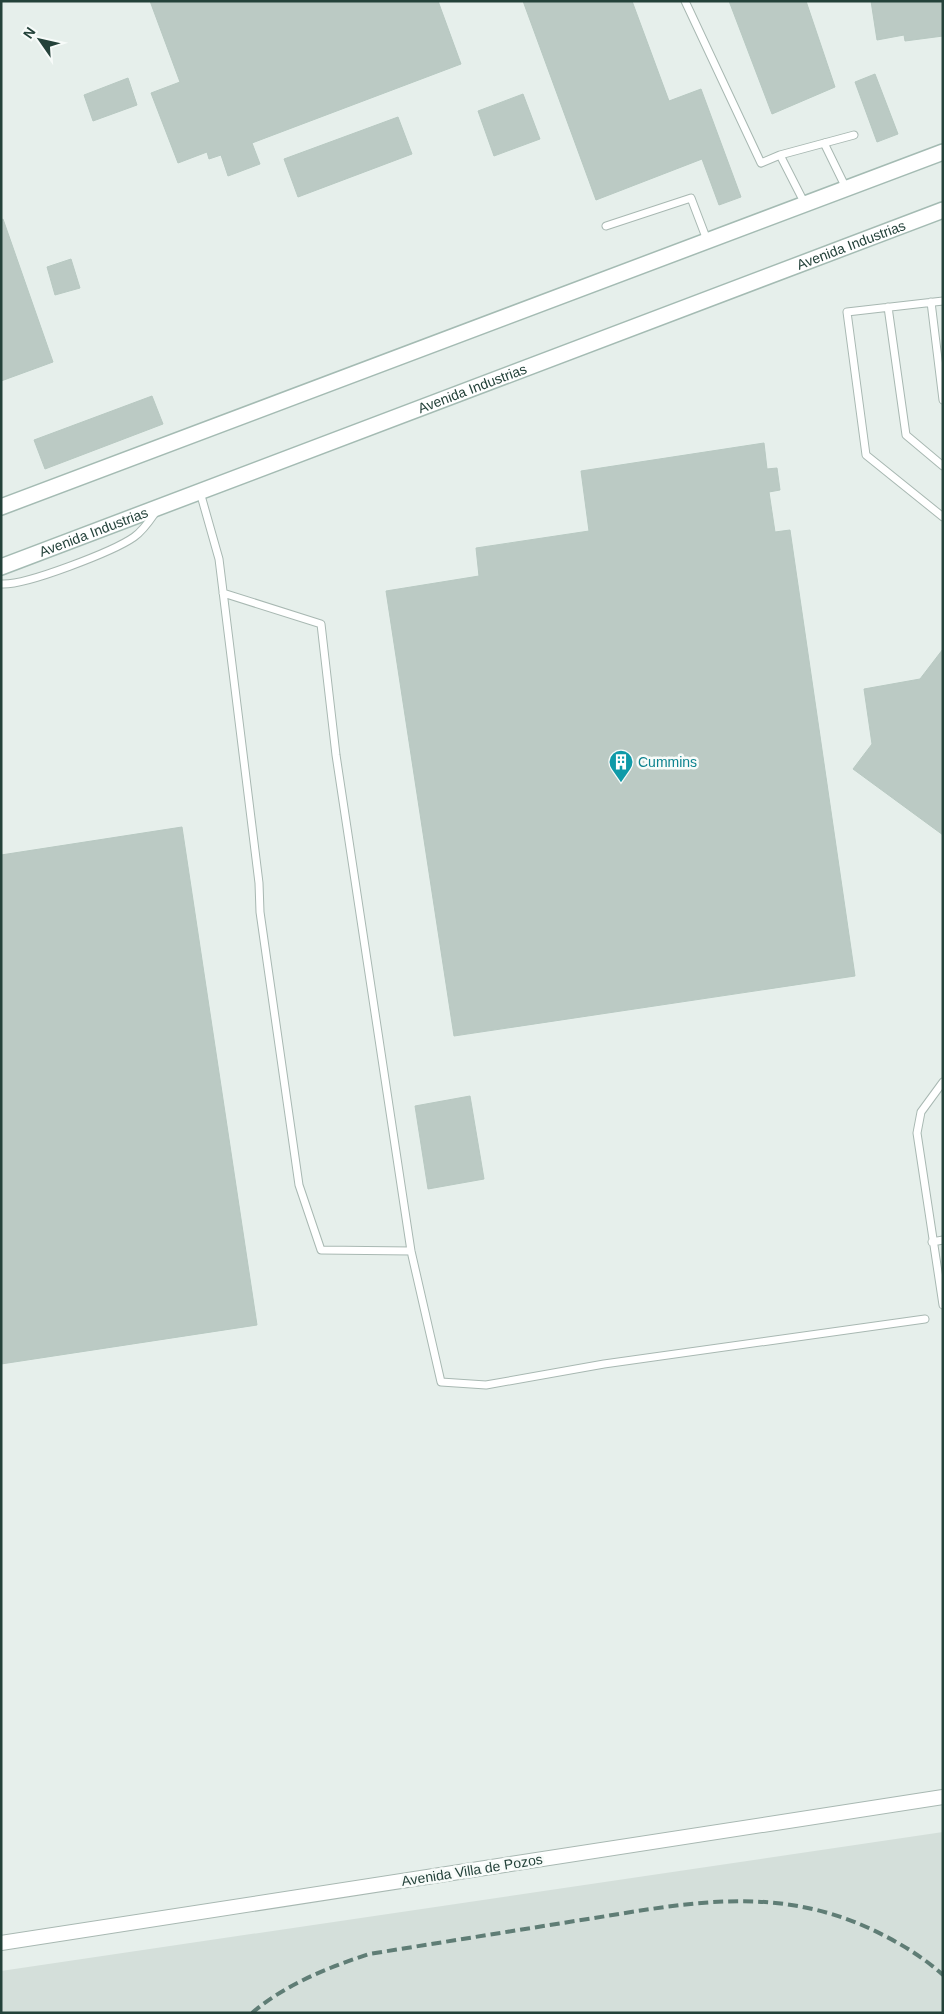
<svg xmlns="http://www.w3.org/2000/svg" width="944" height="2014" font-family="Helvetica,sans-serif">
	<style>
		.built { fill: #d4dfda }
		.building { fill: #bbcac4; stroke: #b8c9c2 }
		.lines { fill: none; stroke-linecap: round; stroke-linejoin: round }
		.lane-casing { stroke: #a8b8b2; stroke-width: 9 }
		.street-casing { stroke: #a8b8b2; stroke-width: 16 }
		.secondary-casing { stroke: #a4bbb3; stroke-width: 18 }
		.lane { stroke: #fff; stroke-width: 7 }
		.street { stroke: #fff; stroke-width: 14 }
		.secondary { stroke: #fff; stroke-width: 15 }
		.rail { stroke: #5f7d75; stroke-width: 4; stroke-dasharray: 10 5; stroke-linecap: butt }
		.labels { text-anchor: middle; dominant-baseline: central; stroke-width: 5; stroke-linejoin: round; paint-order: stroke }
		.street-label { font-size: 14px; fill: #24423a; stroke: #f7fbf9 }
		.culture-label { font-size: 14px; fill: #0d838f; stroke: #f7fbf9; text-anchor: start }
	</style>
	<rect width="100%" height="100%" fill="#e6efeb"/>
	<!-- built -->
	<path class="built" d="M943,1832V2013H1V1971Z"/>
	<!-- building -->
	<path class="building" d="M150,1H438L461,64L252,143L260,164L228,176L221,155L209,159L207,152L178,163L151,93L180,82Z
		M523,1H632L669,101L701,89L741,197L719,205L702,159L596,200Z
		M729,1H806L835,87L772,114Z
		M871,1H943V36L905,41L904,35L877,40Z
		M875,74L898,134L877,142L855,82Z
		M128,78L137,105L93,121L84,95Z
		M523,94L540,139L494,156L478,111Z
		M398,117L412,154L298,197L284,159Z
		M3,219L53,362L1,381V220Z
		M71,259L80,288L55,295L47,267Z
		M152,396L163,424L45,469L34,440Z
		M764,443L767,469L777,468L780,490L769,492L775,532L790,530L855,976L454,1036L386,591L479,576L476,548L589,531L581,471Z
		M943,649V835L853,769L872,744L864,689L920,679Z
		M182,827L257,1325L1,1364V855Z
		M470,1096L484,1179L428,1189L415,1106Z"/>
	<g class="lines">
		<defs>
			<path id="lane" d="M685,1L761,163L780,155L854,135
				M824,143L846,188
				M780,155L805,204
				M606,226L691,198L707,240
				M943,301L847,312L866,455L943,517
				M931,302L943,400
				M888,307L906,435L943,466
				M200,492L219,559L259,883L260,912L299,1185L321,1250L411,1251
				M1,584C25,586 114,551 134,537C144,530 150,520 157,510
				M223,593L321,624L336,755L411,1251L441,1382L486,1385L604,1364L925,1319
				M943,1082L921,1112L917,1133L943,1305
				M932,1242L943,1240"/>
			<path id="street" d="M1,1943L943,1797"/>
			<g id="secondary">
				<path d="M1,507L943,152"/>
				<path id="s1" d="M1,567L943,210"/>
			</g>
		</defs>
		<!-- lane casing -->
		<use href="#lane" class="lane-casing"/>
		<!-- street casing -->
		<use href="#street" class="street-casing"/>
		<!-- secondary casing -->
		<use href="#secondary" class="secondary-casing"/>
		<!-- lane -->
		<use href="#lane" class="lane"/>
		<!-- street -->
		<use href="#street" class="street"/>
		<!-- secondary -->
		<use href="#secondary" class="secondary"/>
		<!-- rail -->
		<path class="rail" d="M252,2013C286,1984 327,1968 369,1954C438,1943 506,1932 575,1921C680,1905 771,1882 873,1930C898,1942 922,1956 943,1975"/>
	</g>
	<!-- icons -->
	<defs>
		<symbol id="building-pin" viewBox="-11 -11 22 30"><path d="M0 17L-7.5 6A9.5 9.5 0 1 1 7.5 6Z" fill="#0f9aa8" stroke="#f7fbf9"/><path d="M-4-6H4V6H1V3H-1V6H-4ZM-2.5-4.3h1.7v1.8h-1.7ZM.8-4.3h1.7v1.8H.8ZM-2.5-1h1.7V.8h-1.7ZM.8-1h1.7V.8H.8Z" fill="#fff"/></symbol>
	</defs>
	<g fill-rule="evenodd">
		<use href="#building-pin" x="607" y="748" width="28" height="38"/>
	</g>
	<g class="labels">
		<!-- street labels -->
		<g class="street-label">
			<text stroke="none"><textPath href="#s1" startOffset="909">Avenida Industrias</textPath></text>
			<text stroke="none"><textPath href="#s1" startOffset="504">Avenida Industrias</textPath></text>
			<text stroke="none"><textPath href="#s1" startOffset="99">Avenida Industrias</textPath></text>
			<text transform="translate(472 1870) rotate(-9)">Avenida Villa de Pozos</text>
		</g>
		<!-- culture labels -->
		<g class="culture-label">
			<text x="638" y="762">Cummins</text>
		</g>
	</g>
	<!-- border -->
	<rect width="944" height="2014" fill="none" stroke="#24423a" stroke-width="5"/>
	<!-- north arrow -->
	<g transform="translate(40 40) rotate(304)" stroke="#f7fbf9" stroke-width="4" paint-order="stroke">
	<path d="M0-4L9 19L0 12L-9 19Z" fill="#24423a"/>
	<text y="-8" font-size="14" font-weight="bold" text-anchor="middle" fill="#24423a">N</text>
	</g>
</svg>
